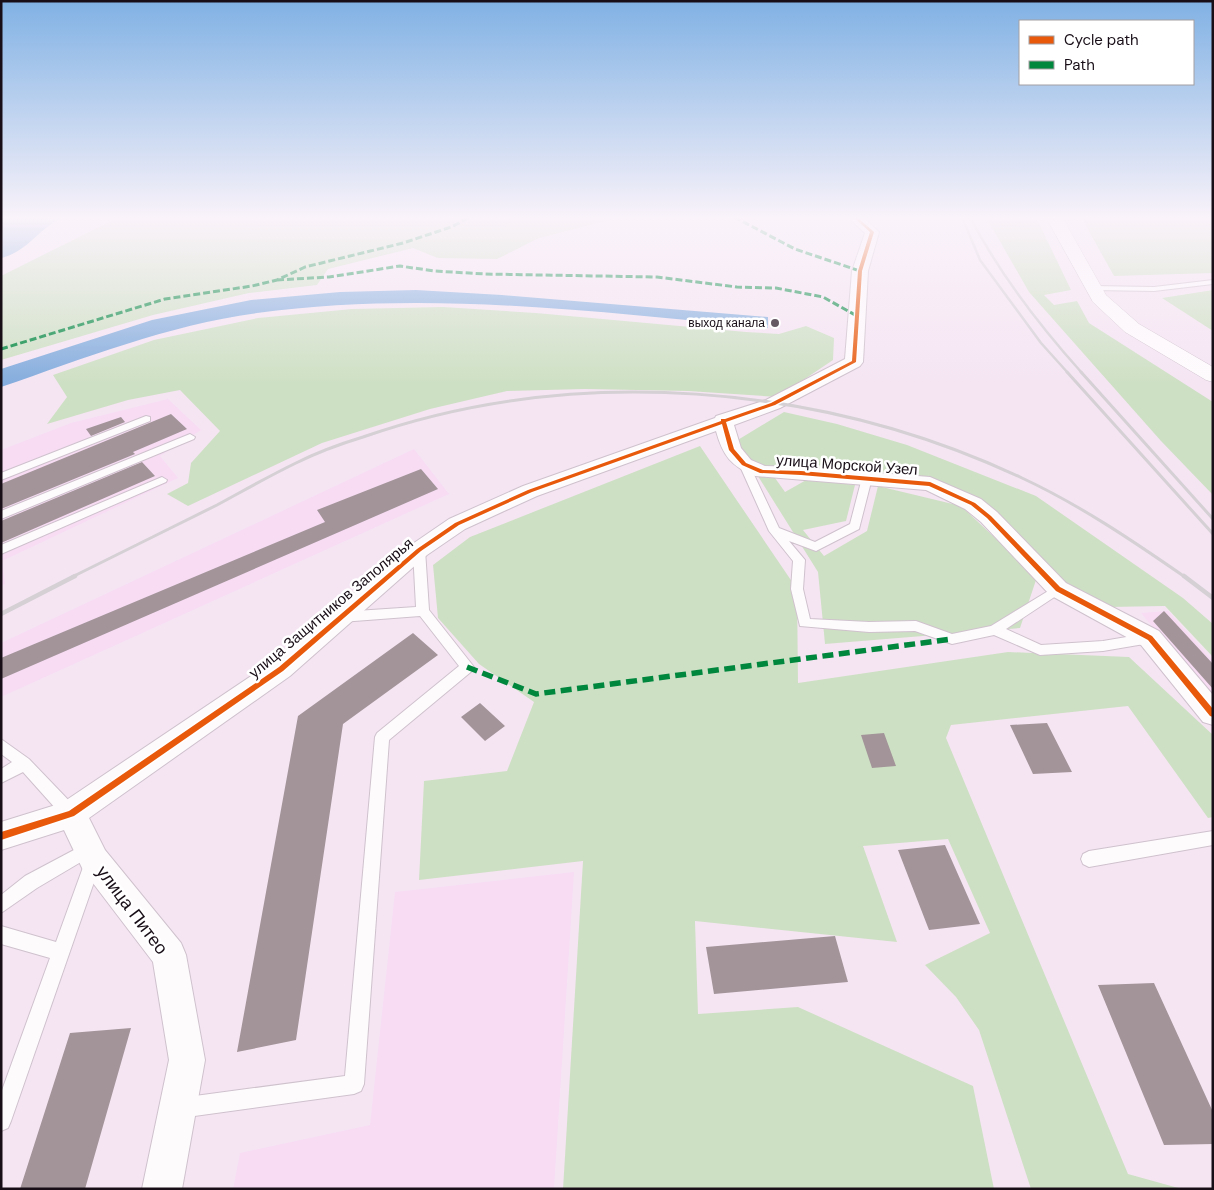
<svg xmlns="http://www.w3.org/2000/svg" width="1214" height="1190" font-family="'DM Sans',sans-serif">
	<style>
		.built { fill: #f7dcf4 }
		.green { fill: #cee0c4 }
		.water { fill: #85addd }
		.building { fill: #a29499 }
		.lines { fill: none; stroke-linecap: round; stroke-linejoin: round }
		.lane-casing { stroke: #cfc2cd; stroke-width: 2 }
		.street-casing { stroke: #cfc2cd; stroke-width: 2 }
		.secondary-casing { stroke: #cfc2cd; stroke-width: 1 }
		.lane { fill: #fefbfd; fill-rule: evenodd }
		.street { fill: #fefbfd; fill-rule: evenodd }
		.secondary { fill: #fefbfd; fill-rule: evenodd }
		.rail-far2 { stroke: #d4d0d4; stroke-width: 2.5 }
		.rail-far1 { stroke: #d4d0d4; stroke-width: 3 }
		.rail { stroke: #d4d0d4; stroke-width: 4.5 }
		.quiet-far1 { stroke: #00873e; stroke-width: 3; stroke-dasharray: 7 3; stroke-linecap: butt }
		.quiet { stroke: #00873e; stroke-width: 5.5; stroke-dasharray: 11 5.5; stroke-linecap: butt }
		.cycleway-casing { stroke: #fff; stroke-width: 3 }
		.cycleway { fill: #e8590c; fill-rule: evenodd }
		.poi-dot { fill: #655964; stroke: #fff; stroke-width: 2 }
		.labels { text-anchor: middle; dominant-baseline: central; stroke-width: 5; stroke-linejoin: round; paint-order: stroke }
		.far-poi-label { font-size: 12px; fill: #180e17; stroke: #fff; text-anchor: end }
		.street-label { font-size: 15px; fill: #180e17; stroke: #fff }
		.near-street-label { font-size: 18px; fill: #180e17; stroke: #fff }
	</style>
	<rect width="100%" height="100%" fill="#f5e5f3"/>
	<!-- built -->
	<path class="built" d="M168,399L201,430L160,456L178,478L2,561L5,584L1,586V450L71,423Z
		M414,449L449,494L1,697V643Z
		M1168,611L1213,661V699L1141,613Z
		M574,872L554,1189H233L240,1153L370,1125L395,892Z"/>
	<!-- green -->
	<path class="green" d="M119,217H613L606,221L539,238L497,259L438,258L413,248L328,269L317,285L249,293L153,315L1,360V276Z
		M986,217H1036L1071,290L1044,295L1054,305L1077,301L1089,323L1213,402V495L1161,441L1029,292Z
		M1081,217H1213V273L1114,276Z
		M1213,290V331L1162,298Z
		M443,307L536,313L746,332L779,334L806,326L834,338L833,360L778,397L688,391L585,389L507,391L430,409L322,443L188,506L167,494L188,483L191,463L220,431L180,390L128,400L47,424L67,397L53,375L154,340L258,318L352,309Z
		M784,412L837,424L907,445L1036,496L1183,598L1213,624V657L1165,606L1109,607L1077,592L1041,561L930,481L832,468H768L785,492L808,479L855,485L846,521L803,530L824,556L867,531L878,486L961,506L1037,577L1020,628L825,644L818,572L736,441Z
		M700,446L797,589L798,683L1008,652L1129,657L1213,735V817L1208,818L1128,706L951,725L946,738L1128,1174L1182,1189H1031L979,1030L956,997L925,965L990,933L948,839L863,846L897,942L695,921L698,1014L798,1007L973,1086L994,1189H563L583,861L419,880L424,781L507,771L534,702L479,664L438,618L433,565L470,537Z"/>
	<!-- water -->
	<path class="water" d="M1,217H65C40,226 28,252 1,258Z
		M416,290L502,295L768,317V328C599,312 427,290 257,313C168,325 85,358 1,387V369L152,320L251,300L340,292Z"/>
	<!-- building -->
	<path class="building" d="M171,414L187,429L133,452L135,454L1,509V484Z
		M121,417L125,422L91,436L86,429Z
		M142,462L155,476L1,543V521Z
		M421,469L438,489L1,679V658L325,522L317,510Z
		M1164,611L1213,664V689L1153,621Z
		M413,633L438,655L343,724L296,1040L237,1052L298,716Z
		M480,703L505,726L485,741L461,717Z
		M1047,723L1072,772L1033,774L1010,725Z
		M884,733L896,766L872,768L861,735Z
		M945,845L980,924L929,930L898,850Z
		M835,936L848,982L714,994L706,947Z
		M1154,983L1213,1112V1144L1164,1145L1098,985Z
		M131,1028L85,1189H20L70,1033Z"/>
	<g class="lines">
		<defs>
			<path id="lane" d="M1213,280V284L1154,291L1093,290L1089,288L1093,286L1154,287Z
				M146,416L150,417V421L1,480V473Z
				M190,434L195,437L194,439L1,519V511Z
				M744,461L749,464L779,528L815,542L850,524L862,478L867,475L872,478L859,529L816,551L789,541L805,560L803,589L810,619L869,622L916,621L952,634L991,626L1058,585L1062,586L1064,589L1062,592L1006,629L1041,645L1103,641L1150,633L1155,635L1157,638L1155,641L1150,643L1103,651L1040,655L994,635L952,644L915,631L869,632L800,626L791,589L793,561L769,531L739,464Z
				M162,477L167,480L166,482L1,554V545Z
				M419,546L425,550L429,610L474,667L472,671L389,740L364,1084L361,1091L354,1094L180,1118L173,1115L170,1108L173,1101L180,1098L345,1076L375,737L377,733L459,666L420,616L341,622L336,620L335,617L336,614L341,612L416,607L413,550Z
				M1,739L29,759L77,809L79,814L77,819L71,821L65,819L23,772L1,783V769L12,762L1,754Z
				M1213,831V845L1089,867L1083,864L1081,859L1083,854L1089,851Z
				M89,842L95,844L97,849L94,855L99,857L101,862L11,1121L8,1128L1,1131V1093L50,958L1,944V926L56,942L86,859L37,888L1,913V895L25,876Z"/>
			<path id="street" d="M848,217H863L879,232L868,271L863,362L860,366L780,408L734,425L741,448L751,460L765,466L801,467L930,477L981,499L997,512L1066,583L1159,631L1213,695V725L1203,722L1141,645L1050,595L981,522L965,509L926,490L755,476C731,466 723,456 716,431L537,496L465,529L427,555L290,676L89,818L105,850L181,943L186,955L205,1060L182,1189H142L169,1060L153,962L83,870L64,830L1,850V822L62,803L272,662L411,545L449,519L523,486L715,418L716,416L766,400L845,359L852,271L865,233Z"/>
			<path id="secondary" d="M1046,217H1062L1106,295L1139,324L1213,367V382L1206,380L1125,332L1093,302Z"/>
		</defs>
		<!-- lane casing -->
		<use href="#lane" class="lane-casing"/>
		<!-- street casing -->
		<use href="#street" class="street-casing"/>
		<!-- secondary casing -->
		<use href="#secondary" class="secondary-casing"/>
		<!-- lane -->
		<use href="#lane" class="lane"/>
		<!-- street -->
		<use href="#street" class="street"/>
		<!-- secondary -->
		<use href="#secondary" class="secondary"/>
		<!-- rail-far2 -->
		<path class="rail-far2" d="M962,217L980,260L1041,343L1068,373
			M970,217C1000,275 1039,325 1082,373"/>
		<!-- rail-far1 -->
		<path class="rail-far1" d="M1067,372L1213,534
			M1081,372L1213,519
			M72,577C120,553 169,529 217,505C243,491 269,476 296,463C318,452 340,444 363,437C575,363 820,383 1022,478C1080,505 1133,541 1185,577"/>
		<!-- rail -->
		<path class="rail" d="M1184,576L1213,598
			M1,614L75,576"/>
		<!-- quiet-far1 -->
		<path class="quiet-far1" d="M734,217L795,249L860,271
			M277,280L329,277L400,266L434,271L485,274L657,277L737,287L776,288L823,297L857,316
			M1,349L165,299L252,286L277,280L305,267L403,243L451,227L470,217"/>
		<!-- quiet -->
		<path class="quiet" d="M467,667L536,694L952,639"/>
		<defs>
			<path id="cycleway" d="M853,217H857L874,232L862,271L856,362L775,405L726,422L734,449L746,463L763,470L801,471L930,482L975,503L991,516L1060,587L1152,636L1213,709V717L1210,716L1148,640L1056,591L987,518L971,505L929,486L801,475L760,473L742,465L729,450L722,424L532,492L459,525L421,551L283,671L74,816L1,840V832L69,811L279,667L417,549L455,523L528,490L721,421V419H725L771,403L852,361L858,271L870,232Z"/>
		</defs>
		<!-- cycleway casing -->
		<use href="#cycleway" class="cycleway-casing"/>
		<!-- cycleway -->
		<use href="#cycleway" class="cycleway"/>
	</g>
	<!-- sky -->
	<linearGradient id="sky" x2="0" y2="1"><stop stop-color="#80b1e4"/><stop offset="0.57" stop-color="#faf3fa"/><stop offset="1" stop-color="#faf3fa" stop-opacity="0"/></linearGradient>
	<rect width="1214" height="383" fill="url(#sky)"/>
	<!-- markers -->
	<circle class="poi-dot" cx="775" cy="323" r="5"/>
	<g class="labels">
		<!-- far-poi labels -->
		<g class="far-poi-label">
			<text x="765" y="323">выход канала</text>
		</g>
		<!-- street labels -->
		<g class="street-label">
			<text transform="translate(847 465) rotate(4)">улица Морской Узел</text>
			<text transform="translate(331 608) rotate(-40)">улица Защитников Заполярья</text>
		</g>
		<!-- near-street labels -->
		<g class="near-street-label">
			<text transform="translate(132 910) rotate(53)">улица Питео</text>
		</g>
	</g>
	<!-- border -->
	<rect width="1214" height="1190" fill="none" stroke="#180e17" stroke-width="5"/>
	<!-- legend -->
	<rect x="1019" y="20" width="175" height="65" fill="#ffffff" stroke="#a39fa2"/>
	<rect x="1029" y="36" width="25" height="8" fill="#e8590c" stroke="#a39fa2"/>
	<text x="1064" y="45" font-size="15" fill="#180e17">Cycle path</text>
	<rect x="1029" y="61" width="25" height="8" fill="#00873e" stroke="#a39fa2"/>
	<text x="1064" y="70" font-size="15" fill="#180e17">Path</text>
</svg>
